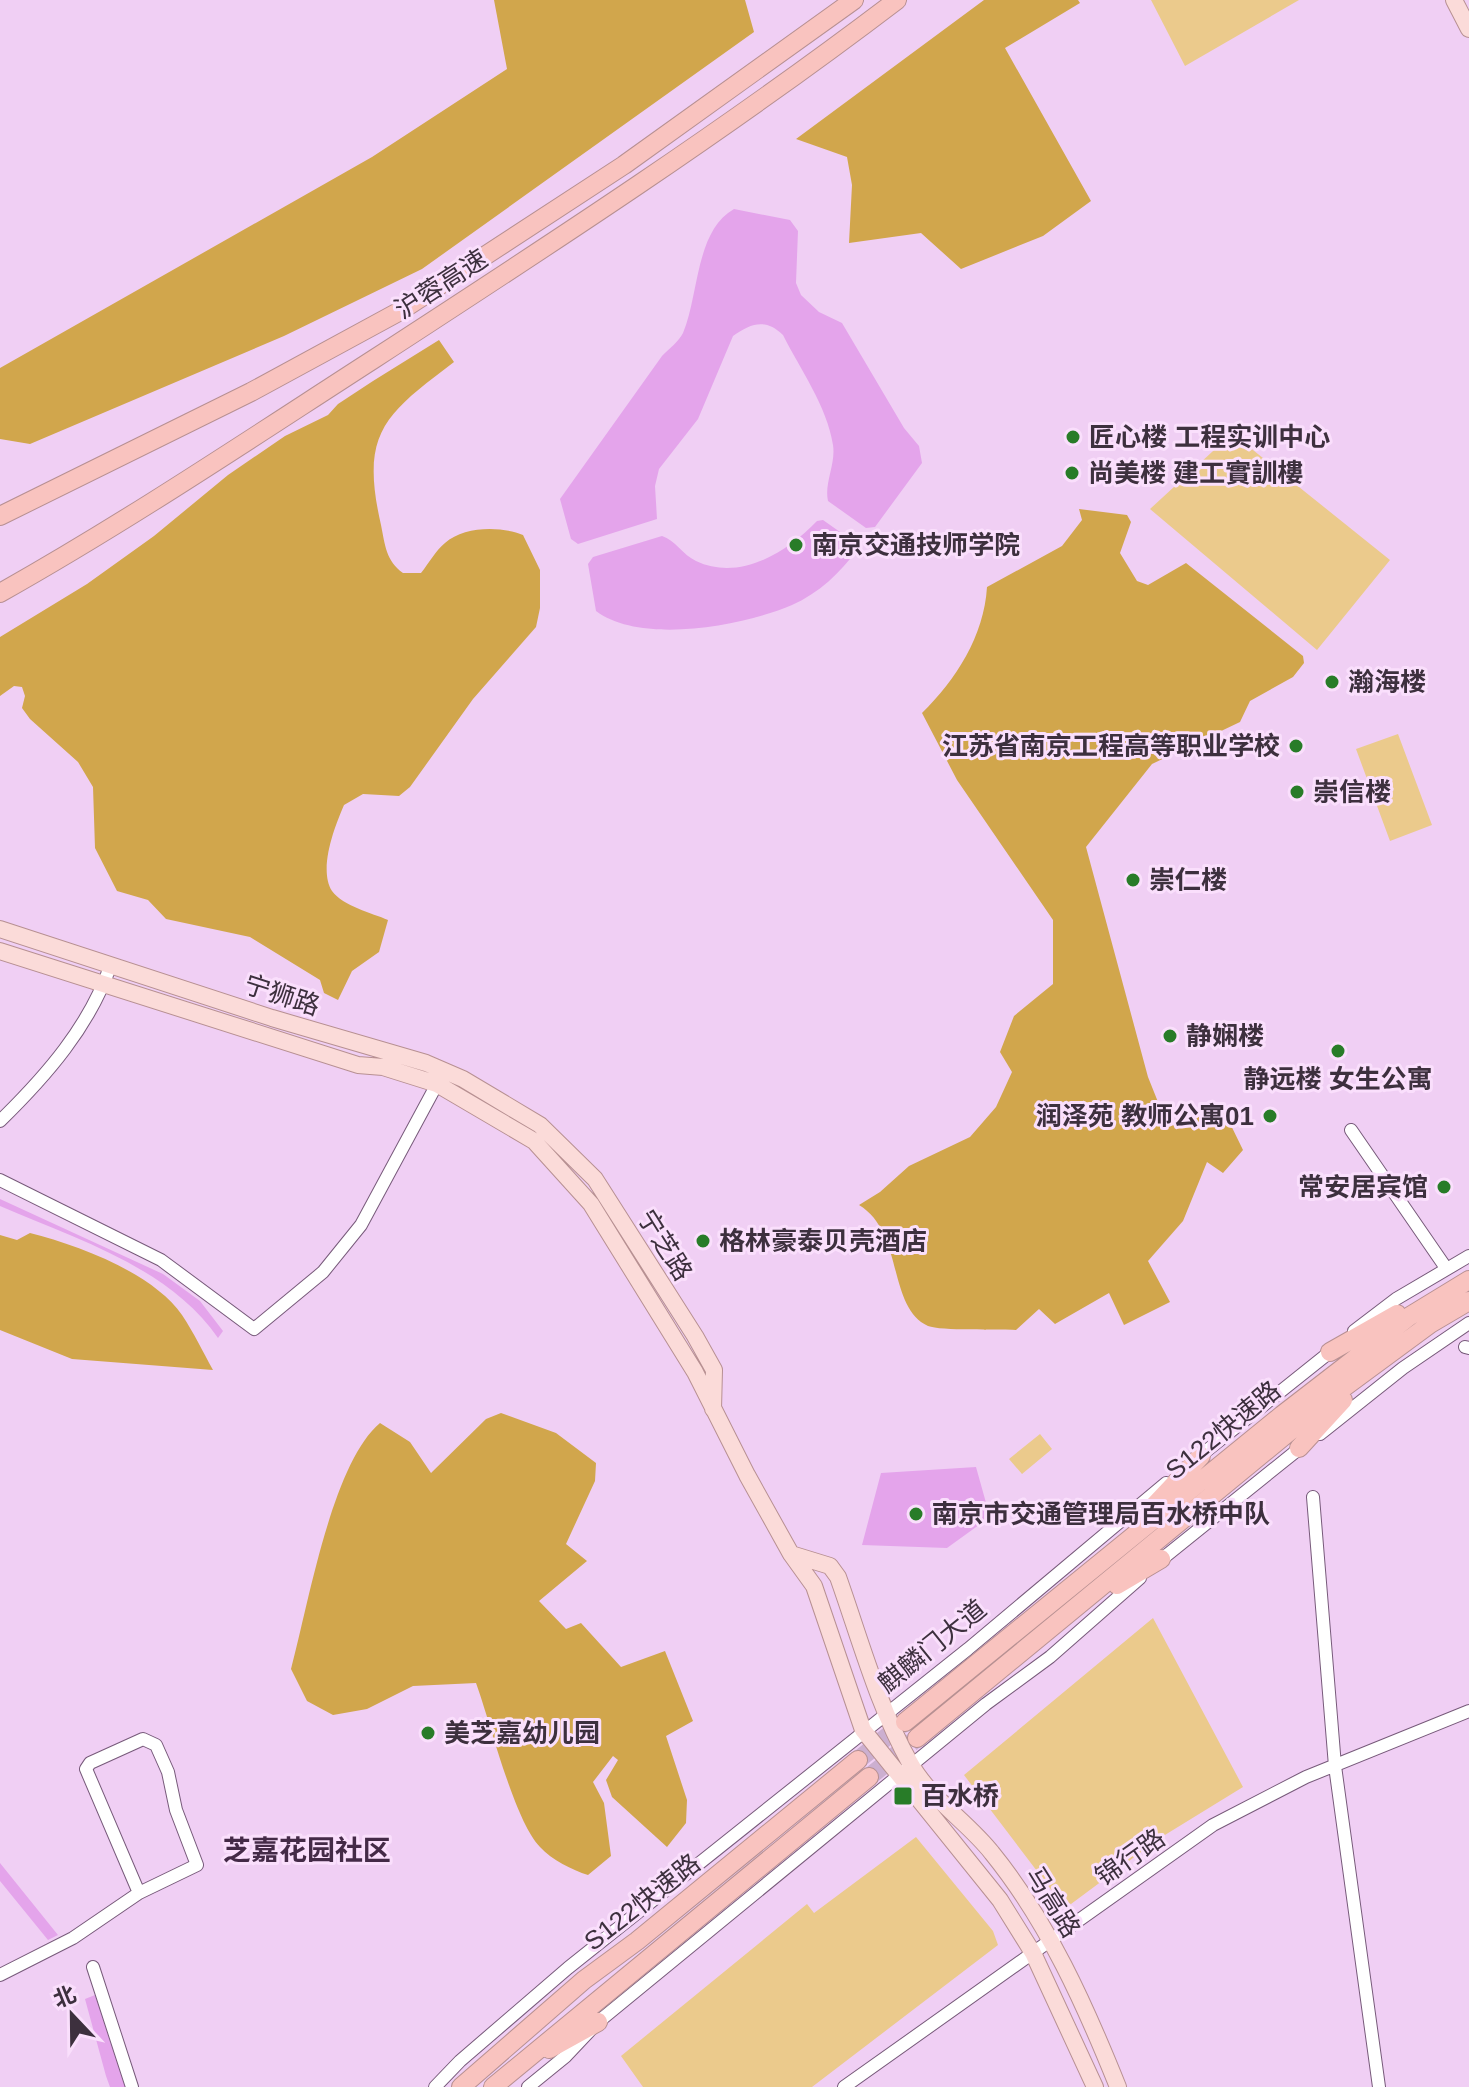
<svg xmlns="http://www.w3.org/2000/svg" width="1469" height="2087" font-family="Helvetica,'Noto Sans SC',sans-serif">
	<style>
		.green { fill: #ebca8c }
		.forest { fill: #d1a64c }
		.water { fill: #e4a4eb }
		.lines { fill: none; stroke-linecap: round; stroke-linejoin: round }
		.highway-tunnel { stroke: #ccafd0; stroke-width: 18; stroke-dasharray: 18 9; stroke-linecap: butt }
		.minor-casing { stroke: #775a7a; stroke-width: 14 }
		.major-casing { stroke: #b79092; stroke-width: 18 }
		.highway-casing { stroke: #b79092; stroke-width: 20 }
		.minor { stroke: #fff; stroke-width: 12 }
		.major { stroke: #fbdbd9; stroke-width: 16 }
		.highway { stroke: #f9c3bf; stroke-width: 18 }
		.poi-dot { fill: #287c28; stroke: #fadffc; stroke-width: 3 }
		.labels { text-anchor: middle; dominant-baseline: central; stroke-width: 6; stroke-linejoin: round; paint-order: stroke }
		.street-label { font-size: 26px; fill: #3d303e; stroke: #fadffc }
		.poi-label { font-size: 26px; font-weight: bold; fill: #3d303e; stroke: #fadffc; text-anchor: start }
		.neighbourhood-label { font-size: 28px; font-weight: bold; fill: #442a47; stroke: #fadffc }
	</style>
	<rect width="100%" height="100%" fill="#f0cff4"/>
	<!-- green -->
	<path class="green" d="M1151,0H1299L1185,66Z
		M1238,438L1390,560L1317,650L1150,509L1225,440Z
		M1398,734L1432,825L1390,841L1356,749Z
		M1040,1434L1052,1449L1022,1474L1009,1459Z
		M1153,1618L1243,1787L1160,1838L1071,1904L1059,1900L964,1775Z
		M916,1837L993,1931L998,1945L812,2087H643L621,2056L807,1904L814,1913Z"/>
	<!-- forest -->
	<path class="forest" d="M494,0H745L754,32L422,269L284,336L30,444L0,439V368L372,157L507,69Z
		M984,0H1078L1080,3L1005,48L1091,201L1043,236L961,269L921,233L849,243L852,185L847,157L796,139Z
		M439,340L454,362C384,415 360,433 381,525C385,545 386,561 403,573H421C429,563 436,550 445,543C464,526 501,526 523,535L540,570V608L536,627L473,699L410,787L399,796L363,794L344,805C335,826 318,869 332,891C343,906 372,913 388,920L379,952L352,971L338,1000L324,993L320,980L250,937L166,919L148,900L117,891L95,848L93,787L78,762L30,719L22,708L25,696L22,687L14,686L0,696V637L87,584L154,536L228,475L285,436L328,415L338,404L373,381Z
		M1079,509L1127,515L1131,522L1120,553L1137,581L1148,585L1186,563L1303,656L1304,663L1293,677L1250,701L1240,722L1152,764L1086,847L1148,1077L1168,1127L1223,1109L1243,1150L1223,1173L1207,1162L1183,1221L1148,1261L1170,1302L1124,1325L1109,1293L1055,1324L1039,1309L1016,1330C998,1329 941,1331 928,1326C887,1307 904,1232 859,1205L880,1192L909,1166L970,1137L996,1107L1012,1072L1000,1052L1014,1016L1053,984V920L957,780L922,713C956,680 984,636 987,587L1062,546L1082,520Z
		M30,1233C78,1245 153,1273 182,1315C194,1333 203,1352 213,1370L72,1359L0,1330V1235L17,1240Z
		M501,1413L556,1433L596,1463L595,1481L566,1544L587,1561L539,1601L566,1629L581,1623L621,1667L665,1651L693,1721L666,1736L687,1800L686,1823L667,1847L612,1797L606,1780L618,1760L613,1756L593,1782L604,1803L611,1856L588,1875C572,1870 552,1860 540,1847C514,1820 491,1724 476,1683L413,1686L367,1709L333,1715L307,1701L291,1669C308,1606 332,1463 380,1423L410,1442L431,1473L486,1419Z"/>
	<!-- water -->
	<path class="water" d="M734,209L790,220L798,231L796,283L801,295L819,312L842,323L904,428L919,446L922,463L875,527L866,528L828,501C824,483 836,464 833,445C827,406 800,369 783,335C766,318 751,323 733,336L698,419L659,469L655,486L657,519L578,544L571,539L560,499L662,356C669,349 679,341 683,333C699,296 695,231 734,209Z
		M823,520L857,544V550C840,573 819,593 792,605C743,626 641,645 596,611L588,564L593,557L662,536C675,540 683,555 696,561C740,582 787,552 817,521Z
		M0,1199L163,1274L200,1301L223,1331L218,1338C169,1267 76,1239 0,1206Z
		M976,1467L990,1517L947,1548L862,1545L881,1473Z
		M0,1863L58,1935L48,1940L0,1881Z
		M95,1995L125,2087H110L106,2076L85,1999Z"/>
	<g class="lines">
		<!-- highway-tunnel -->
		<path class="highway-tunnel" d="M858,1760L905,1722
			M869,1777L917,1738"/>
		<defs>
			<path id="minor" d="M0,1121C46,1076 90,1026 111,964
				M1351,1130L1446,1268
				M0,1180L161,1260L254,1329L323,1272L361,1225L437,1084
				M1354,1331L1396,1299L1469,1256
				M1465,1347L1469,1348
				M1320,1434L1403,1368L1469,1323
				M1196,1459L1335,1348
				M1313,1497L1335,1766L1379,2087
				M1157,1563L1305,1444
				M93,1967L132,2087
				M0,1975L73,1938L139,1893L197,1865L176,1810L168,1772L156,1745L143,1739L90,1763L86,1769L139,1893
				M435,2087L460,2061L568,1968L968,1649L1166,1483
				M528,2087L566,2056L598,2022L986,1704L1050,1657L1140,1578
				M844,2087L1213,1825L1306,1777L1469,1711"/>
			<path id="major" d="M1454,0L1469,29
				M0,929L272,1018L426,1063L463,1079L540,1125L595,1179L695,1336L714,1370L713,1409
				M0,951L358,1065L383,1067L437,1084L534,1141L591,1204L695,1372L747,1475L791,1554L814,1586L863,1730L1000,1900L1033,1953L1095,2087
				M791,1554L830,1566L838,1577C860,1639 878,1706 910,1763C929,1798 968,1822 992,1853C1048,1922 1085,2005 1118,2087"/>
			<path id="highway" d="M0,516L251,392L402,310L624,165L854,0
				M0,593C128,521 250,439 374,359C551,244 729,128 897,0
				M1330,1352L1397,1314
				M1299,1448L1343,1400
				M1151,1509L1201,1456
				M1117,1585L1161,1559
				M905,1722L1282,1415L1410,1316L1469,1280
				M917,1738L1335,1394L1430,1324L1469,1301
				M549,2049L598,2022
				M461,2087L584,1980L637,1941L858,1760
				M493,2087L869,1777"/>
		</defs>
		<!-- minor casing -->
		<use href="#minor" class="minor-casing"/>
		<!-- major casing -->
		<use href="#major" class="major-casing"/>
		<!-- highway casing -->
		<use href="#highway" class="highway-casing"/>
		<!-- minor -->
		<use href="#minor" class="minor"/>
		<!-- major -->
		<use href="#major" class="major"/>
		<!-- highway -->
		<use href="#highway" class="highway"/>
	</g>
	<!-- markers -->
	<g class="poi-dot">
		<circle cx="1073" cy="437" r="8"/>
		<circle cx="1072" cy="473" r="8"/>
		<circle cx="796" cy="545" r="8"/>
		<circle cx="1332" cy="682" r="8"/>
		<circle cx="1296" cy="746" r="8"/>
		<circle cx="1297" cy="792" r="8"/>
		<circle cx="1133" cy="880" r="8"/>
		<circle cx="1170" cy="1036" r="8"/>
		<circle cx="1338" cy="1051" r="8"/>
		<circle cx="1270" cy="1116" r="8"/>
		<circle cx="1444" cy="1187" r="8"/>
		<circle cx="703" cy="1241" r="8"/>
		<circle cx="916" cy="1514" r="8"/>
		<circle cx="428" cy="1733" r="8"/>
		<rect x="893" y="1786" width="20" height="20" rx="4"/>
	</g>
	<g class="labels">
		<!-- street labels -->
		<g class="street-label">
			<text transform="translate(441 284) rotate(-33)">沪蓉高速</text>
			<text transform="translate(282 995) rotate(18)">宁狮路</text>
			<text transform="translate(665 1245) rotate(58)">宁芝路</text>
			<text transform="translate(1223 1430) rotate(-39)">S122快速路</text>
			<text transform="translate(932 1646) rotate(-39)">麒麟门大道</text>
			<text transform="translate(1130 1857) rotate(-35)">锦行路</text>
			<text transform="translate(642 1902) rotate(-38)">S122快速路</text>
			<text transform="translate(1053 1902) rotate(58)">马高路</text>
		</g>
		<!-- poi labels -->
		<g class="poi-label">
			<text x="1089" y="437">匠心楼 工程实训中心</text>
			<text x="1088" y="473">尚美楼 建工實訓樓</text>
			<text x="812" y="545">南京交通技师学院</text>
			<text x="1348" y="682">瀚海楼</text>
			<text x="1280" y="746" text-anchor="end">江苏省南京工程高等职业学校</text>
			<text x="1313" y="792">崇信楼</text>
			<text x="1149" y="880">崇仁楼</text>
			<text x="1186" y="1036">静娴楼</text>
			<text x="1338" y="1079" text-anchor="middle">静远楼 女生公寓</text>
			<text x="1254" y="1116" text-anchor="end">润泽苑 教师公寓01</text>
			<text x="1428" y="1187" text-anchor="end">常安居宾馆</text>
			<text x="719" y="1241">格林豪泰贝壳酒店</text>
			<text x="932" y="1514">南京市交通管理局百水桥中队</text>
			<text x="444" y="1733">美芝嘉幼儿园</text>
			<text x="921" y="1796">百水桥</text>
		</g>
		<!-- neighbourhood labels -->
		<g class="neighbourhood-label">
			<text x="307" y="1850">芝嘉花园社区</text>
		</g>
	</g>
	<!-- north arrow -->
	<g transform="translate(72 2015) rotate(338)" stroke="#fadffc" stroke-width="6" paint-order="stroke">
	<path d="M0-6L14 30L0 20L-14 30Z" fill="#3d303e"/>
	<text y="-12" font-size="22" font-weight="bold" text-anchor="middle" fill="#3d303e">北</text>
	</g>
</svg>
